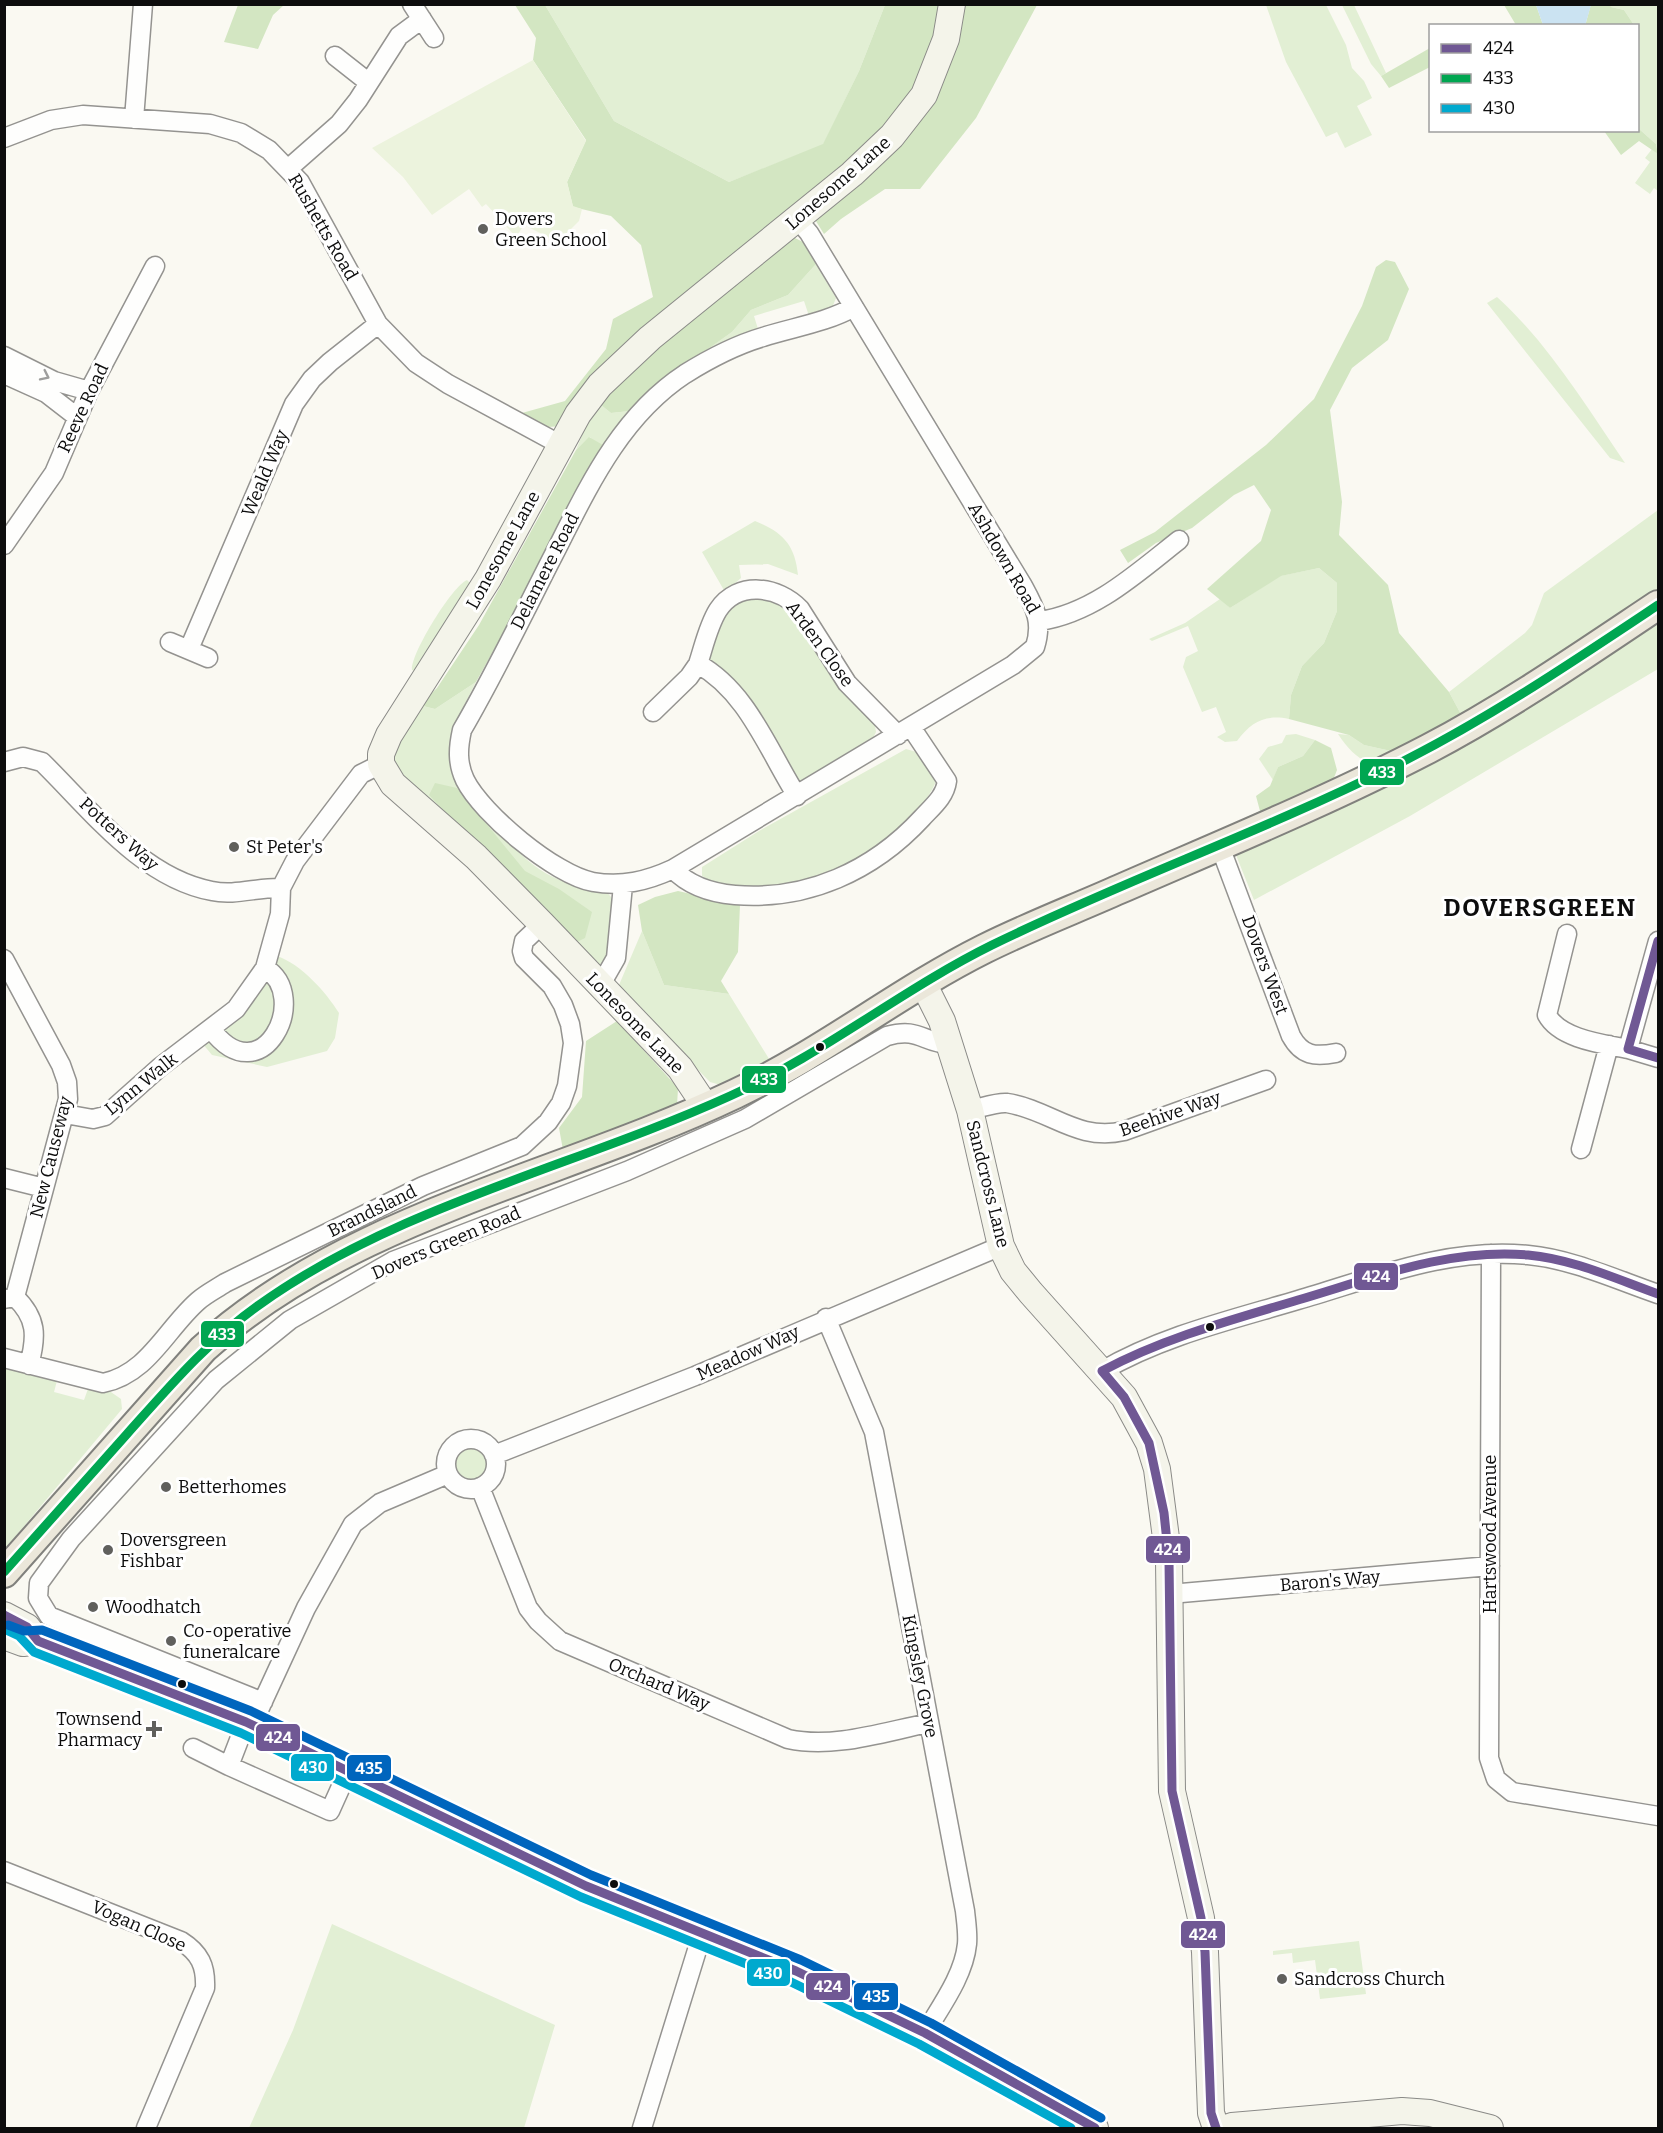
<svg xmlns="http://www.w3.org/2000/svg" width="1663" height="2133" font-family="Bitter,serif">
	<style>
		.green { fill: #e2efd4 }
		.forest { fill: #d3e6c2 }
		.pitch { fill: #ecf3dd }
		.water { fill: #cbe3f2 }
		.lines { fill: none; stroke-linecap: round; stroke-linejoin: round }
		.street-casing { stroke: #949390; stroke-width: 21 }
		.secondary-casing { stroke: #8a8a87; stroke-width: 28 }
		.primary-casing { stroke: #81817d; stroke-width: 32 }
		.street { stroke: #fefefd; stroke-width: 18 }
		.secondary { stroke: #f4f4ea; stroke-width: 26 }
		.primary { stroke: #ebe7da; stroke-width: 28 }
		.bus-1-casing { stroke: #fff; stroke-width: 14 }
		.bus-2-casing { stroke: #fff; stroke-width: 14 }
		.bus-3-casing { stroke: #fff; stroke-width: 14 }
		.bus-4-casing { stroke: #fff; stroke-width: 14 }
		.bus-1 { stroke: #705894; stroke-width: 9 }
		.bus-2 { stroke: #00a651; stroke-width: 9 }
		.bus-3 { stroke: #00a9ce; stroke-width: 9 }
		.bus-4 { stroke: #0065bd; stroke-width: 9 }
		.oneway { stroke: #9e9e9d }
		.poi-dot { fill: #60605d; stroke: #fff; stroke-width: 2 }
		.bus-dot { fill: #0d0d0d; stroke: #fff; stroke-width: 2 }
		.labels { text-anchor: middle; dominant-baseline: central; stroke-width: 6; stroke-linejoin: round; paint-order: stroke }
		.street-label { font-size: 18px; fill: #0d0d0d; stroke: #fff }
		.poi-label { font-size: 18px; fill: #0d0d0d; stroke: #fff; text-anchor: start }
		.district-label { font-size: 24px; font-weight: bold; letter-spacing: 1.5px; fill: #0d0d0d; stroke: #fff }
		.line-badge { stroke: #fff; stroke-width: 2 }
		.badge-label { font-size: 16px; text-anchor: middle; font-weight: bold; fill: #fff }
	</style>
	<rect width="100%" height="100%" fill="#faf9f2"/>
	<!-- green -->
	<path class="green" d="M545,5H885L859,71L823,145L729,182L614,121Z
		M1266,5H1326L1346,45L1352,68L1364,81L1372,98L1357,106L1372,135L1345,148L1337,132L1326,137L1286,62Z
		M1342,5H1354L1386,73L1381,76L1371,64Z
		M1610,5H1658V191L1654,188L1650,194L1635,183L1650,162L1645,158L1652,149L1658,154L1656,144L1638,128V26L1634,25L1624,10L1611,7Z
		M816,264L836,298L832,308L809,316L804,301L754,316L758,329L689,362L732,332L751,310L788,295Z
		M1497,297C1548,343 1586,406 1625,463L1610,458L1487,303Z
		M596,401L611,413L630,411L601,457L590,437L576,450Z
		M1658,510V590L1463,718L1449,692L1525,633L1532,625L1544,593Z
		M755,521C782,532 795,544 798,575L768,564L739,565L741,578L725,592L702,552Z
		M1319,568L1337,583V611L1324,643L1302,666L1291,695L1289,719C1265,714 1251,722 1237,741L1225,742L1217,737L1226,732L1216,707L1202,712L1183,667L1186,657L1198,651L1188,626L1152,641L1149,639L1185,623L1220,599L1230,608L1280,576Z
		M467,580L472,585L417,672L412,670C410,655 452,586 467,580Z
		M764,596L783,603L794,614L874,719L876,732L871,742L803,783L796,778L742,689L709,663C708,647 722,613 737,604C745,598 754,597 764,596Z
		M1658,619V669L1410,816L1254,900L1236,855L1532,702Z
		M476,682C464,707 445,736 451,764C453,772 461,781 466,787C488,819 522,866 560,880C573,886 603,884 611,897C617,908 609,944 608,957L603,963L596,966L404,781L391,755L419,705L435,709Z
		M1296,734L1315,740L1303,756L1278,767L1273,780L1259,759L1268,747L1282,743L1286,735Z
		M1338,734L1349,735L1364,745L1400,753L1376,766C1358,760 1348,749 1338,734Z
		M906,749L920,753L936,781C923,817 862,862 827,878C809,886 756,892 736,890C725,889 712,882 702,876V867L759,831Z
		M642,931L664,985L729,994L771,1062L724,1086L710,1082L624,995L619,985Z
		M277,956C301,964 326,992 339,1013L335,1038L327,1051L267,1067L212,1055L202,1043C238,1015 260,999 277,956Z
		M5,1364L58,1377L54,1392L84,1400L89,1386L108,1390L121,1399L122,1409L5,1549Z
		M453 1464a18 18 0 1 1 36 0a18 18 0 1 1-36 0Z
		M332,1924L555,2025L524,2128H249L293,2030Z
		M1359,1941L1366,1994L1320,1999L1315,1960L1293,1963L1292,1953L1273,1955V1951Z"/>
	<!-- forest -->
	<path class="forest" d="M1591,4L1610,5L1611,7L1624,10L1634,25L1585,26Z
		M238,5H284L273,15L258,49L224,42Z
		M515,5H545L614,121L729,182L823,144L859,71L885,5H944L916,92L886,131L563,426L548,427L522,413L565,401L606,349L613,319L653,297L641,245L611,216L573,207L567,182L586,140L533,60L536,38Z
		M960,5H1037L976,118L920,189H885L841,219L824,234L814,218L890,148Z
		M1504,5H1536L1543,25H1516Z
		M1430,48V67L1389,88L1381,76Z
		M1638,128L1656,144L1658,154L1639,141L1621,155L1604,131L1638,130Z
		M791,236L803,242L816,264L788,295L751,310L732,332L657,385L630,411L611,413L596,401L640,357Z
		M1386,260L1395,262L1409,289L1388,340L1352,368L1330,410L1342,502L1339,535L1388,585L1399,633L1449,692L1463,718L1400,753L1364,745L1349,735L1289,719L1291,695L1302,666L1324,643L1337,611V583L1319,568L1281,576L1230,608L1207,589L1261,541L1271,510L1254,485L1234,495L1192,528L1156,543L1128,563L1120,550L1155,532L1266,445L1314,399L1362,306L1376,267Z
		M589,437L603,445L601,457L476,682L435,709L419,705L437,688L479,625L576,450Z
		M1315,740L1331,748L1337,770L1330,788L1246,829L1243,819L1260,811L1256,796L1270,786L1278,767L1303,756Z
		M435,783L457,788L525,871L559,889L592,912L585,938L571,945L429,795Z
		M678,891L740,905L738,952L721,981L729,994L664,985L642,931L638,905L655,897Z
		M617,1021L678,1088L677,1106L563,1150L559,1128L582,1097L586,1041Z"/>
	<!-- pitch -->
	<path class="pitch" d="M533,60L586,141L567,182L573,206L582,209L579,221L558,242L524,225L516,237L486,204L482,207L469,189L432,215L403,177L372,148Z"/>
	<!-- water -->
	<path class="water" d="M1536,5H1591L1585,26L1543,25Z"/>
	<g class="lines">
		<defs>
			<path id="street" d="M412,4L434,38
				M335,56L368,82
				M134,119L143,4
				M4,138L51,120L83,115L210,124L241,133L269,150L300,182L378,324L416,363L448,384L561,445
				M289,168L339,124L358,100L399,36L422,19
				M797,219L809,233L1023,586C1035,608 1043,622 1035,647L1013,665L673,869C647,881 622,887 593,882C555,875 482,814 465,780C457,763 458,748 462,730C494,675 522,617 551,560C586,492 618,418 685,374C709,359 736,345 763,337C794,327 825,323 854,307
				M4,356L54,381L89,391
				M4,374L46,393L77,417
				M4,545L54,473L89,391L155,266
				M1040,621C1094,613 1137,573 1179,540
				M170,642L208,658
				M189,649L294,404L312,379L330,362L378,324
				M653,712L689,677L698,664
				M4,762L23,757L42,762C91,810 142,878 212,891C235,896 258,887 281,888
				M797,796C768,750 747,691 698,664C704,646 708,626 718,610C738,580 778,586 800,609L847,683L898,735
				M1219,844L1291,1036C1302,1056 1315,1057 1336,1053
				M673,869C689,886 712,893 735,895C807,901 873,871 922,818C932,807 945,797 947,781L911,727
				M1567,934L1547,1015C1560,1039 1603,1044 1628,1049
				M1658,941L1628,1049L1658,1058
				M4,959L61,1065L67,1082L68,1099L15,1297
				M600,986L616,958L623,885
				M211,1029C262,1097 312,996 265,968
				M970,1110C981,1108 996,1102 1007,1103C1051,1110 1077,1142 1124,1131L1266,1080
				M65,1114L93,1119L105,1116L160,1067L236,1009L265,968L280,914L281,888L295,861L361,774L381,764
				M1581,1149L1609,1045
				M4,1178L44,1188
				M1491,1254L1489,1758L1496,1779L1512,1792L1658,1816
				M4,1299L15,1297C37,1318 37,1336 29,1365
				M826,1318L874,1432L965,1911C966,1921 968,1933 967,1944C964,1975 941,2006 925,2033
				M4,1358L103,1383C148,1374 166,1329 198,1301C206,1294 216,1289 225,1283L423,1186L522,1146L548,1122L561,1103L567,1086L573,1043L570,1024L563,1005L552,986L524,958L522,951L524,941L542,924
				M1102,1371C1162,1336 1231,1320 1298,1300C1374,1278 1447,1247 1528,1255C1572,1259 1617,1280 1658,1294
				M446 1464a25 25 0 1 1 50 0a25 25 0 1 1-50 0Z
				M494,1455L695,1376L1001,1246
				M480,1487L528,1608L538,1621L560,1641L788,1739C834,1749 883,1732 929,1723
				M1170,1594L1490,1566
				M263,1702L49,1616L38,1598L39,1583L71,1539L216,1380L290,1320L393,1261L627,1171L745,1119L887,1036C920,1027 922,1043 950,1044
				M258,1712L306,1608L353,1524L380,1503L448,1474
				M246,1722L229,1766L330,1811L348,1771
				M193,1748L229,1766
				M4,1871L181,1941C200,1953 206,1966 205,1988L146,2128
				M642,2128L702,1934"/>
			<path id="secondary" d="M923,983L942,1021L970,1110L1001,1246L1013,1271L1031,1293L1124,1397L1149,1443L1157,1469L1169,1561L1172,1791L1201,1918L1205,1952L1211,2113L1216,2128
				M706,1107L680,1068L542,924L476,857L393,784L381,764V754L389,735L488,579L578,414L600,385L650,338L852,174L892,136L924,95L946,39L952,4
				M4,1615L27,1627L38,1641
				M4,1636L23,1643L38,1641L246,1722L586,1886L796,1971L925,2033L1095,2128
				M1226,2128L1232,2126L1402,2111L1430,2113L1490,2128"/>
			<path id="primary" d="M4,1573L203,1349C348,1217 561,1177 735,1094C823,1053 898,992 984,949C1028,927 1075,909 1120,889C1223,844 1328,801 1428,749C1508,707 1583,655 1658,605"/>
		</defs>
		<!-- street casing -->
		<use href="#street" class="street-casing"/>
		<!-- secondary casing -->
		<use href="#secondary" class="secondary-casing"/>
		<!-- primary casing -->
		<use href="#primary" class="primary-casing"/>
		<!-- street -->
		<use href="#street" class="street"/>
		<!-- secondary -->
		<use href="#secondary" class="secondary"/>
		<!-- primary -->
		<use href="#primary" class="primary"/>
		<defs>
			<path id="bus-1" d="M1658,941L1628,1049L1658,1058
				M1102,1371L1124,1397L1149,1443L1164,1513L1169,1561L1172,1791L1201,1918L1205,1952L1211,2113L1216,2128
				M1102,1371C1164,1338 1231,1320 1298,1300C1373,1278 1448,1248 1528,1255C1573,1259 1616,1279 1658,1294
				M4,1615L27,1627L38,1641L246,1722L586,1886L796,1971L925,2033L1095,2128"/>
			<path id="bus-2" d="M4,1572C45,1526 86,1480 127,1434C169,1387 208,1341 259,1305C397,1206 576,1166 730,1096C822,1055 901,990 992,945C1123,881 1261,832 1392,767C1485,721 1571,663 1658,605"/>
			<path id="bus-3" d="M4,1629L19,1636L34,1652L241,1733L581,1897L791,1982L919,2044L1071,2128"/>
			<path id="bus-4" d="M8,1625L24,1631L42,1630L251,1711L591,1875L801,1960L931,2023L1101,2118"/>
		</defs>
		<!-- bus-1 casing -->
		<use href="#bus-1" class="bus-1-casing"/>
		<!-- bus-2 casing -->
		<use href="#bus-2" class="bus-2-casing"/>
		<!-- bus-3 casing -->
		<use href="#bus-3" class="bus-3-casing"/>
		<!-- bus-4 casing -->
		<use href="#bus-4" class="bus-4-casing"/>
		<!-- bus-1 -->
		<use href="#bus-1" class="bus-1"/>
		<!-- bus-2 -->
		<use href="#bus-2" class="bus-2"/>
		<!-- bus-3 -->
		<use href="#bus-3" class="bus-3"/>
		<!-- bus-4 -->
		<use href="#bus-4" class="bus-4"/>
	</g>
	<!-- one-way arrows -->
	<defs><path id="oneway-chevron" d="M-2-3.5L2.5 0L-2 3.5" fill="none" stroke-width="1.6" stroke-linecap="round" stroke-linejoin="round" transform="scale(1.5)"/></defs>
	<use class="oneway" href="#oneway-chevron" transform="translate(45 376) rotate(26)"/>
	<!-- markers -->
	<g class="poi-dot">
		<circle cx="483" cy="229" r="6"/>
		<circle cx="234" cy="847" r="6"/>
		<circle cx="166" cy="1487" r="6"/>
		<circle cx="108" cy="1550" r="6"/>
		<circle cx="93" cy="1607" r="6"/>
		<circle cx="171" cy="1641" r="6"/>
		<path d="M151 1720h6v6h6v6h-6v6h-6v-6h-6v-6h6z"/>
		<circle cx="1282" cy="1979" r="6"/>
	</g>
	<g class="bus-dot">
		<circle cx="820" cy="1047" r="5"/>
		<circle cx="1210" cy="1327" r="5"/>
		<circle cx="182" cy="1684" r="5"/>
		<circle cx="614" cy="1884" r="5"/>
	</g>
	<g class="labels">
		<!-- street labels -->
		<g class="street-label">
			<text transform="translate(838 183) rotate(-41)">Lonesome Lane</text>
			<text transform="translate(323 227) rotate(60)">Rushetts Road</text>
			<text transform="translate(83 408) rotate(-65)">Reeve Road</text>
			<text transform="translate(265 473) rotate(-67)">Weald Way</text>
			<text transform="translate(503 550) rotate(-61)">Lonesome Lane</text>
			<text transform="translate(1004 558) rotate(60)">Ashdown Road</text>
			<text transform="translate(545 571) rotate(-63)">Delamere Road</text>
			<text transform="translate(820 644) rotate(54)">Arden Close</text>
			<text transform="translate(119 834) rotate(42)">Potters Way</text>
			<text transform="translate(1265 965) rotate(70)">Dovers West</text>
			<text transform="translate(635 1023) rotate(46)">Lonesome Lane</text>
			<text transform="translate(141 1084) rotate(-39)">Lynn Walk</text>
			<text transform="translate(1170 1114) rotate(-19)">Beehive Way</text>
			<text transform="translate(51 1157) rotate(-76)">New Causeway</text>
			<text transform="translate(988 1184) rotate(76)">Sandcross Lane</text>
			<text transform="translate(372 1211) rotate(-26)">Brandsland</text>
			<text transform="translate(446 1243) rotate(-23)">Dovers Green Road</text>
			<text transform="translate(748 1353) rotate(-24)">Meadow Way</text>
			<text transform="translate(1490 1534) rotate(-90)">Hartswood Avenue</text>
			<text transform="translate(1330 1581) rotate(-5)">Baron's Way</text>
			<text transform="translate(920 1676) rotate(79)">Kingsley Grove</text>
			<text transform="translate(659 1684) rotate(23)">Orchard Way</text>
			<text transform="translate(139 1926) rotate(24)">Vogan Close</text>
		</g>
		<!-- poi labels -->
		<g class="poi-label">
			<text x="495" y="219">Dovers<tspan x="495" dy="21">Green School</tspan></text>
			<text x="246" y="847">St Peter's</text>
			<text x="178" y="1487">Betterhomes</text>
			<text x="120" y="1540">Doversgreen<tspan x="120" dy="21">Fishbar</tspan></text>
			<text x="105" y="1607">Woodhatch</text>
			<text x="183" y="1631">Co-operative<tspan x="183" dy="21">funeralcare</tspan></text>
			<text x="142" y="1719" text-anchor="end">Townsend<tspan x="142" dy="21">Pharmacy</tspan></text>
			<text x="1294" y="1979">Sandcross Church</text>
		</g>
		<!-- district labels -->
		<g class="district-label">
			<text x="1540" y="908">DOVERSGREEN</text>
		</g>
	</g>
	<g class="line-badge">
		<rect x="1359" y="758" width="46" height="28" rx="6" fill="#00a651"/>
		<rect x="741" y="1065" width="46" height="29" rx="6" fill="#00a651"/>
		<rect x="1353" y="1262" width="46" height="29" rx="6" fill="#705894"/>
		<rect x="200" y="1320" width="45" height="28" rx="6" fill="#00a651"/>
		<rect x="1145" y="1535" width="46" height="29" rx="6" fill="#705894"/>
		<rect x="255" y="1723" width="46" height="29" rx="6" fill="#705894"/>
		<rect x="290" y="1753" width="45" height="29" rx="6" fill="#00a9ce"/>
		<rect x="346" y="1754" width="46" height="28" rx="6" fill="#0065bd"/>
		<rect x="1180" y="1920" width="46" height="29" rx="6" fill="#705894"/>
		<rect x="746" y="1958" width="45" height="29" rx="6" fill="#00a9ce"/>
		<rect x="805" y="1972" width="46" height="29" rx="6" fill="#705894"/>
		<rect x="853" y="1982" width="46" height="29" rx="6" fill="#0065bd"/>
	</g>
	<g class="badge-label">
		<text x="1382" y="778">433</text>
		<text x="764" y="1085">433</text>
		<text x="1376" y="1282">424</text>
		<text x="222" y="1340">433</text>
		<text x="1168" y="1555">424</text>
		<text x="278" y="1743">424</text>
		<text x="313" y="1773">430</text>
		<text x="369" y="1774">435</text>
		<text x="1203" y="1940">424</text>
		<text x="768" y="1979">430</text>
		<text x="828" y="1992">424</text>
		<text x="876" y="2002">435</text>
	</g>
	<!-- border -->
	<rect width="1663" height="2133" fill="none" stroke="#0d0d0d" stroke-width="12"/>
	<!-- legend -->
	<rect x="1429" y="24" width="210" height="108" fill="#ffffff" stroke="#9e9e9e" stroke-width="1.5"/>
	<rect x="1441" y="44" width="30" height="9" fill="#705894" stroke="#9e9e9e" stroke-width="1.5"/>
	<text x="1483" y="54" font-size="18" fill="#0d0d0d">424</text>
	<rect x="1441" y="74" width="30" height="9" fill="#00a651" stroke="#9e9e9e" stroke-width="1.5"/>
	<text x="1483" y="84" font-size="18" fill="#0d0d0d">433</text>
	<rect x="1441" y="104" width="30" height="9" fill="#00a9ce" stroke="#9e9e9e" stroke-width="1.5"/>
	<text x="1483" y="114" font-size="18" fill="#0d0d0d">430</text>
</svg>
